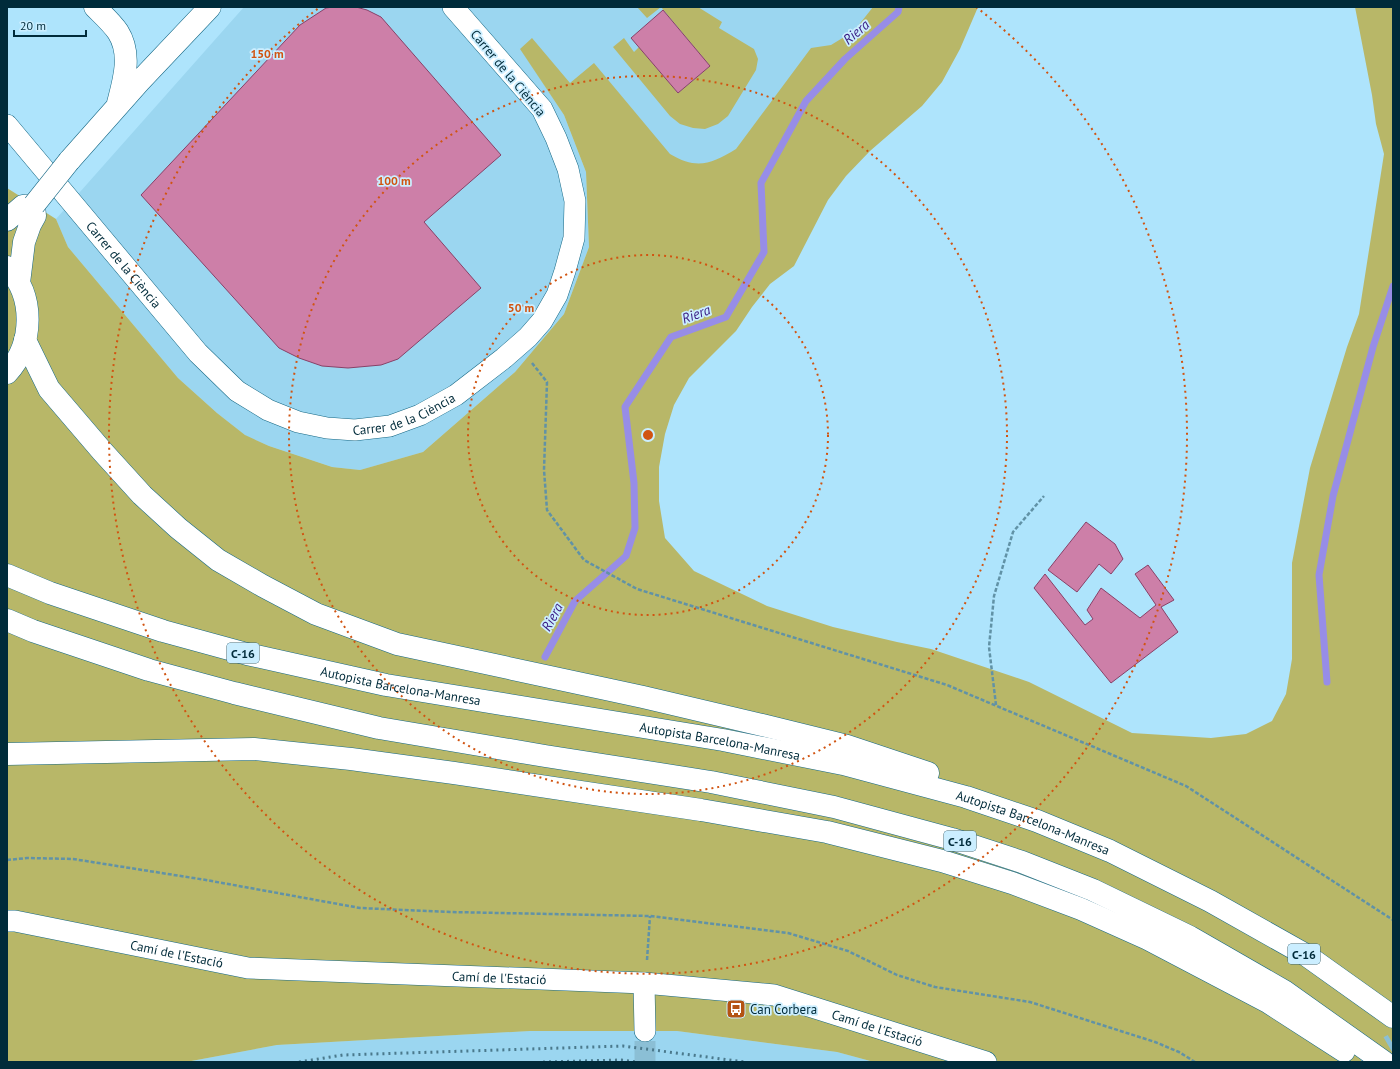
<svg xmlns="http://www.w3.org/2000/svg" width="1400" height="1069" font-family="'PT Sans',sans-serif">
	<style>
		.built { fill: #9bd6f0 }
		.green { fill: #b8b768 }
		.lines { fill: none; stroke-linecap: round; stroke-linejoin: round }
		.stream { stroke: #978de7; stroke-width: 7 }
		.building { fill: #cd7fa8; stroke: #884168 }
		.minor-tunnel { stroke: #8bbfd5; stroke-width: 21; stroke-dasharray: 21 10; stroke-linecap: butt }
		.minor-casing { stroke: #166885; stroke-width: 22 }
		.tertiary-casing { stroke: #166885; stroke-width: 23 }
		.motorway-casing { stroke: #166885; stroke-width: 23 }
		.path { stroke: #6192a6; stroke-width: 2.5; stroke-dasharray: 4 2; stroke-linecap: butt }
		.minor { stroke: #fff; stroke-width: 21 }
		.tertiary { stroke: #fff; stroke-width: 22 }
		.motorway { stroke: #fff; stroke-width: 22 }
		.rail { stroke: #4a798c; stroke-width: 3; stroke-dasharray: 2 4; stroke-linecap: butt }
		.tertiary-bridge-casing { stroke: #166885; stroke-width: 23; stroke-linecap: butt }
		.tertiary-bridge { stroke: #fff; stroke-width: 22 }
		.ring { fill: none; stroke: #d15411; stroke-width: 2; stroke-dasharray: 2 4 }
		.labels { text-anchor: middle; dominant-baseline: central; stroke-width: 3.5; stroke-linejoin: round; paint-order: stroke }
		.shield { fill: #cbeeff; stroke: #3d6675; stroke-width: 1 }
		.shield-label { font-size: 12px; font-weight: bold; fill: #002b3a }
		.street-label { font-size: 13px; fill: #002b3a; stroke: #cbeeff }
		.poi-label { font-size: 13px; fill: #002b3a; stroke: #cbeeff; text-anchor: start }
		.water-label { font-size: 14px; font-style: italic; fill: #391b83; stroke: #cbeeff }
		.centre { fill: #d15411; stroke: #cbeeff; stroke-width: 2 }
		.ring-label { font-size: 12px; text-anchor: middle; font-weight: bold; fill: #d15411; stroke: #cbeeff; stroke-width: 3.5; stroke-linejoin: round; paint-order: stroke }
	</style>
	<rect width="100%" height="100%" fill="#aee4fc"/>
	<!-- built -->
	<path class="built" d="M244,7H914L728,259L524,54L564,115L586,172L589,247L564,314L515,372L423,452L360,470L332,467L269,446L246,436L217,413L178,378L68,247L56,219Z
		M530,1031H677L837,1052L874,1062H186L277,1045Z"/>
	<!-- green -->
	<path class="green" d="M637,7H698L722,22L719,28L754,49L758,59L756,70L728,116L718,124L705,129L693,128L680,124L670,116L613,47L624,38L634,52L639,47L678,93L710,66L661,7L647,18Z
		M873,7H978L960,49L942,82L922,106L870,151L846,176L828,200L794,266L770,284L752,307L736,331L689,378L674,405L665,434L659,467V501L665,538L694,571L767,606L833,627L897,642L931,649L1029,682L1132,733L1211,738L1246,734L1272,721L1286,694L1292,659V563L1310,468L1347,347L1359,314L1384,154L1376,124L1372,95L1355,7H1393V1062H874L837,1052L677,1031H530L277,1045L186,1062H7V188L56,219L68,247L178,378L217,413L245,435L269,446L332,467L360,470L423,452L515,372L564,314L589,247L586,172L564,115L520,49L532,38L570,83L594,63L670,154C697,170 711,164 736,149L811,48L831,45L854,31Z"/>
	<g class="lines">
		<!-- stream -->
		<path class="stream" d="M545,657L575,601L626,556L635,528L634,483L625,407L671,337L726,317L764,252L761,183L806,101L845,59L898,12L899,7
			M1327,682L1319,575L1333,496L1373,347L1393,286"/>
	</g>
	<!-- building -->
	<path class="building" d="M333,7H356L367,10L381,17L501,155L424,222L481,288L398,359L381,365L348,368L322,366L299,358L279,348L141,195L300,25L326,8Z
		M663,10L710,66L678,93L631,38Z
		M1086,522L1115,544L1123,559L1111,574L1099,564L1077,592L1048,570Z
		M1148,565L1174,600L1161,607L1178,632L1111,683L1034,588L1045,574L1085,625L1093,619L1087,610L1101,588L1140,618L1156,605L1135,574Z"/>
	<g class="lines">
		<!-- minor-tunnel -->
		<path class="minor-tunnel" d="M645,1062V1031
			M1362,1062L1393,1044"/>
		<defs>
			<g id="minor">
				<path id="s1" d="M7,125L198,353L237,391L268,410L298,422L327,428L355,430L390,426L420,415L456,395L504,358L528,337L542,321L557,295L565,271L574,238L575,201L568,169L556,138L542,109L453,7"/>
				<path id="s2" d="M7,921H15L248,968L644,983L774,995L986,1062"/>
				<path d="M644,983L645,1031"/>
			</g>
			<path id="tertiary" d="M95,7C103,15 112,23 118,32C132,54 124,80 118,103
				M69,161L139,82L210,7
				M7,220L23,206L34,205L35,216L30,225L24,242L19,283
				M7,267C35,296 34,344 7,373"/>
			<g id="motorway">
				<path d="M25,340L49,389L102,451L142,495L178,528L218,560L263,586L316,614L397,644L643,697L762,725L847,746L928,773"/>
				<path id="s3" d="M7,575L50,593L163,631L247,654L386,685L723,740L843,764L966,797L1037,821L1110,851L1210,901L1306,955L1393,1017"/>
				<path d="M7,620L33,631L149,670L234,693L379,728L545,756L711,782L834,807L952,839L1022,862L1093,890L1190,937L1284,991L1384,1062"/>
				<path d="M7,754L254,749L351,759L454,773L701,810L827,832L942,861L1012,883L1081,909L1148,939L1268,1002L1344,1051"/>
			</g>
		</defs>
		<!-- minor casing -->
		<use href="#minor" class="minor-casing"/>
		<!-- tertiary casing -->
		<use href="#tertiary" class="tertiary-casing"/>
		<!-- motorway casing -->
		<use href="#motorway" class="motorway-casing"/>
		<!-- path -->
		<path class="path" d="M532,363L547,382L544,470L547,510L584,560L637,589L947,685L1186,786L1393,920
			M996,705L989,647L994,596L1013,532L1044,496
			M7,860L27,858L73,859L206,880L360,908L450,912L650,916L788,933L848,951L897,975L935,987L1030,1002L1155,1042L1179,1052L1195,1062
			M647,960L650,916"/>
		<!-- minor -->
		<use href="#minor" class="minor"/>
		<!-- tertiary -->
		<use href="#tertiary" class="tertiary"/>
		<!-- motorway -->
		<use href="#motorway" class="motorway"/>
		<!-- rail -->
		<path class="rail" d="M299,1062L343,1055L623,1046L745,1062
			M543,1062L621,1060L638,1062"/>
		<defs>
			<path id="tertiary-bridge" d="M34,205L69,161"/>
		</defs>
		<!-- tertiary-bridge casing -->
		<use href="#tertiary-bridge" class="tertiary-bridge-casing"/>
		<!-- tertiary-bridge -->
		<use href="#tertiary-bridge" class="tertiary-bridge"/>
	</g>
	<!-- distance rings -->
	<g class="ring">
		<circle cx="648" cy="435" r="180"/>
		<circle cx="648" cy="435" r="359"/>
		<path d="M976 7A539 539 0 1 1 320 7"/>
	</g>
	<!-- icons -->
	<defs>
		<symbol id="bus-square" viewBox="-11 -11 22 22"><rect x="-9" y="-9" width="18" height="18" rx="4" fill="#b45313" stroke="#cbeeff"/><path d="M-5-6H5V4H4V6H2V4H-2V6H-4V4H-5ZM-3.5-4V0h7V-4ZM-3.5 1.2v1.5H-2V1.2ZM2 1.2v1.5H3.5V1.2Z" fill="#fff"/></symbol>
	</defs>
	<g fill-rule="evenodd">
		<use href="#bus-square" x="725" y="998" width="22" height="22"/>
	</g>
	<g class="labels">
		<!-- shield labels -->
		<g class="shield">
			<rect x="227" y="643" width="32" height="20" rx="3"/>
			<rect x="944" y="831" width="32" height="20" rx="3"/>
			<rect x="1288" y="944" width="32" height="20" rx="3"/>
		</g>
		<g class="shield-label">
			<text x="243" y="653">C-16</text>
			<text x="960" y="841">C-16</text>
			<text x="1304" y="954">C-16</text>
		</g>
		<!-- street labels -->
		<g class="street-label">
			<text transform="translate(508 73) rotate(50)">Carrer de la Ciència</text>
			<text stroke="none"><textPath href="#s1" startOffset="182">Carrer de la Ciència</textPath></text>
			<text stroke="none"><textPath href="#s1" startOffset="530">Carrer de la Ciència</textPath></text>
			<text stroke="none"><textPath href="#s3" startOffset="410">Autopista Barcelona-Manresa</textPath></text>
			<text stroke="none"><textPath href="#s3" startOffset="734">Autopista Barcelona-Manresa</textPath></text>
			<text stroke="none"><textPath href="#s3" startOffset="1058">Autopista Barcelona-Manresa</textPath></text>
			<text stroke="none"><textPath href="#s2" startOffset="173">Camí de l'Estació</textPath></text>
			<text stroke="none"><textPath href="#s2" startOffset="497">Camí de l'Estació</textPath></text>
			<text stroke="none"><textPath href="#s2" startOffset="881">Camí de l'Estació</textPath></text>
		</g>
		<!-- poi labels -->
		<g class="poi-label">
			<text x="750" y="1009">Can Corbera</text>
		</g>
		<!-- water labels -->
		<g class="water-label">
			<text transform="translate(856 32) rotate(-41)">Riera</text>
			<text transform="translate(696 314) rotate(-20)">Riera</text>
			<text transform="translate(552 617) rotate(-62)">Riera</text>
		</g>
	</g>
	<circle cx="648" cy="435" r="6" class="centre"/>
	<g class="ring-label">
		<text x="267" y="58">150 m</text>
		<text x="394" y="185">100 m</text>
		<text x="521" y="312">50 m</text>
	</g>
	<!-- border -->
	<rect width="1400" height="1069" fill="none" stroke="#002b3a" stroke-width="16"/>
	<!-- scale -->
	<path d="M14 30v6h72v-6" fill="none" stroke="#002b3a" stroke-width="2"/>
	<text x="20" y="30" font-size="12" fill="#002b3a" stroke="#cbeeff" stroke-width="3" paint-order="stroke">20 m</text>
</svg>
